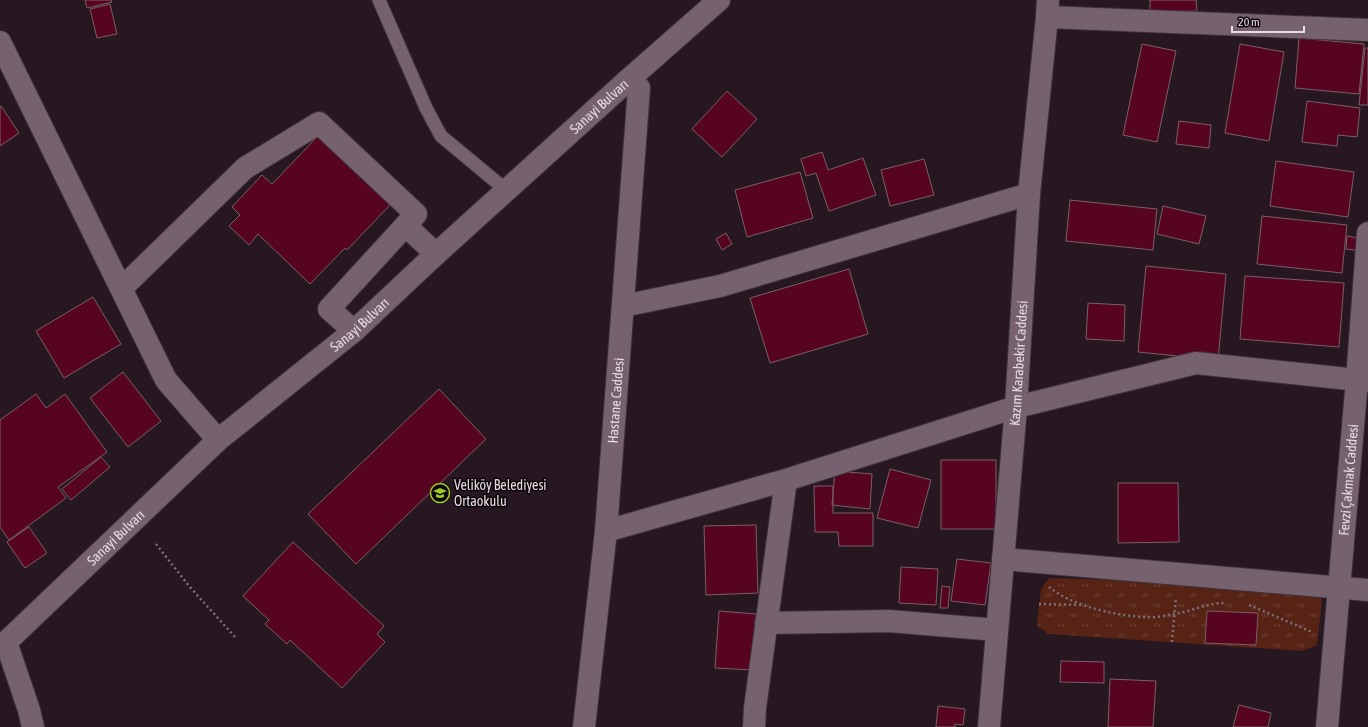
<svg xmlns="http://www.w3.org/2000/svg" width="1368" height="727" font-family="'Asap Condensed',sans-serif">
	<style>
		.park { fill: url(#park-tufts) }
		.building { fill: #570421; stroke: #796064 }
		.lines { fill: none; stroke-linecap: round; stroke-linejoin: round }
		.lane-casing { stroke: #3f333b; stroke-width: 15 }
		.street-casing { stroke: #3f333b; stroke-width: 24 }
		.secondary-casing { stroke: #3f333b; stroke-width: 24 }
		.path { stroke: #7e7079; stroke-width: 2.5; stroke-dasharray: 2 3; stroke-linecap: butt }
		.lane { stroke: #76626f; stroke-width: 13 }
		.street { stroke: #76626f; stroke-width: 22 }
		.secondary { stroke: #76626f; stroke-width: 22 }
		.labels { text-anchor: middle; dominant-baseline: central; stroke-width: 3; stroke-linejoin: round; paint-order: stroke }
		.street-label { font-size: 14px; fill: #e8dce4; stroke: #0b0509 }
		.poi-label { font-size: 14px; fill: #e8dce4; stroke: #0b0509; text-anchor: start }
	</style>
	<defs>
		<pattern id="park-tufts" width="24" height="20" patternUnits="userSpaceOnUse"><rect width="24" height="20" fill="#562314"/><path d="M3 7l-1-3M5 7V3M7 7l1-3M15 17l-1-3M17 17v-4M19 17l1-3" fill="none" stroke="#6e4236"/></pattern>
	</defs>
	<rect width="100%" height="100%" fill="#271721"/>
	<!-- park -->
	<path class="park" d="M1049,578L1310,586L1322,600L1317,645L1302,651L1048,634L1037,625L1041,589Z"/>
	<!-- building -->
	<path class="building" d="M85,0H111L112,2L87,8Z
		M1150,0H1196L1197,11L1150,12Z
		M110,4L117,34L97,38L90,9Z
		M1299,38L1364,44L1359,94L1295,88Z
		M1142,44L1176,51L1157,142L1123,135Z
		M1240,44L1284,52L1269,141L1225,133Z
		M1365,48H1368V105H1359Z
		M727,91L757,119L722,157L692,129Z
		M1307,101L1360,108L1357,137L1338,135L1337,146L1302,142Z
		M1,106L19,133L0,146V107Z
		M1179,121L1211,125L1209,148L1176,144Z
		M318,136L390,205L347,250L345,248L310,284L258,234L249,245L229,226L240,215L232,207L262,175L272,184Z
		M822,152L828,170L863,158L876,195L829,211L816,173L806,176L801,159Z
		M924,159L934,195L890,206L881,170Z
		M1276,161L1354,172L1348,217L1270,206Z
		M800,172L813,218L747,237L735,190Z
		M1070,200L1157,209L1153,250L1066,241Z
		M1163,206L1206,216L1199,244L1157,234Z
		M1262,216L1347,225L1342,273L1257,264Z
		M726,233L732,244L722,250L716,239Z
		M1347,236L1363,239L1361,251L1346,249Z
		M1146,266L1226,274L1218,360L1138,352Z
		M849,269L868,334L770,363L750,298Z
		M1245,276L1344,283L1339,347L1240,339Z
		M93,297L121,344L64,378L36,331Z
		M1088,303L1125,305L1124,341L1086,339Z
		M123,372L161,421L128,447L90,398Z
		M439,389L486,439L356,564L308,514Z
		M36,394L46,408L65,394L107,452L58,487L66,498L9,540L0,527V420Z
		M101,457L110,467L71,500L62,489Z
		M941,460H996V529H941Z
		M890,469L931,480L918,528L877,518Z
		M835,471L872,474L870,509L832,505Z
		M1118,483H1178L1179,542L1118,543Z
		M814,486H833V513H873V546H839L838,532H815Z
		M756,525L758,593L706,595L704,526Z
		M29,527L47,553L25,568L7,542Z
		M293,542L384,626L377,634L385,642L342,688L290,640L287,644L265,624L269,620L243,596Z
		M957,559L991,563L985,605L951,601Z
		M901,567L938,569L936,605L899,603Z
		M942,586L950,587L948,608H940Z
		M719,611L756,614L753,670L715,668Z
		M1207,611L1258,613L1256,645L1205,643Z
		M1061,661L1104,662V683L1060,682Z
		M1110,679L1156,681L1153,727H1108Z
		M1239,705L1271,713L1268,727H1233Z
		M938,706L965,709L963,725L955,724V727H936Z"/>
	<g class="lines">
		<defs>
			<path id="lane" d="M379,0L426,108L441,136L506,190"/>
			<path id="street" d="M1047,17L1368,30
				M0,42L166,380L218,440
				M406,226L436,254
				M122,288L245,168L319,123L416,214L329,309L354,331
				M623,306L720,286L1029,194
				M606,531L786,480L1016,407L1196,363L1368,381
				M1003,559L1368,590
				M766,623L889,621L997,630
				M6,642L29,710L33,727
				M754,727L755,708L786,480"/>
			<g id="secondary">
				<path id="s1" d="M0,648L218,440L354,331L436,254L627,81L719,0"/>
				<path id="s2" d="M584,727L606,531L639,88L627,81"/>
				<path id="s3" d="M989,727L1016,407L1029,194L1047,17L1048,0"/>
				<path id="s4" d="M1327,727L1357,380L1368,233"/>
			</g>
		</defs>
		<!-- lane casing -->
		<use href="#lane" class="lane-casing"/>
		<!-- street casing -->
		<use href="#street" class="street-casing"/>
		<!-- secondary casing -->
		<use href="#secondary" class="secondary-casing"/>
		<!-- path -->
		<path class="path" d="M156,544L189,586L235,637
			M1049,587C1072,606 1116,616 1146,617C1155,618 1165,616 1173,614C1190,612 1207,603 1224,603
			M1039,604L1083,605
			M1249,605L1312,632
			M1172,642L1176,597"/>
		<!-- lane -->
		<use href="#lane" class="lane"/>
		<!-- street -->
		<use href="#street" class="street"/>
		<!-- secondary -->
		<use href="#secondary" class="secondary"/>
	</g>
	<!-- icons -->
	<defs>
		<symbol id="school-ring" viewBox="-11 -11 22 22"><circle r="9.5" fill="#0b0509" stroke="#a3c926" stroke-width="1.5"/><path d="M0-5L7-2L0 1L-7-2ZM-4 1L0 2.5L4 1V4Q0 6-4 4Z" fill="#a3c926"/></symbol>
	</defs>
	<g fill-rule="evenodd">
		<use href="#school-ring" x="429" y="482" width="22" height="22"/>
	</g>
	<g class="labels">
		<!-- street labels -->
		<g class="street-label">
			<text stroke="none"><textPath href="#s1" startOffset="808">Sanayi Bulvarı</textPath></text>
			<text stroke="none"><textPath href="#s1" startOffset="484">Sanayi Bulvarı</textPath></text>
			<text stroke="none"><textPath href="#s3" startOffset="365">Kazım Karabekir Caddesi</textPath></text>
			<text stroke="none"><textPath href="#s2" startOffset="328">Hastane Caddesi</textPath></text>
			<text stroke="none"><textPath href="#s4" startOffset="248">Fevzi Çakmak Caddesi</textPath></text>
			<text stroke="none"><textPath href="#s1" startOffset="160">Sanayi Bulvarı</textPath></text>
		</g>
		<!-- poi labels -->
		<g class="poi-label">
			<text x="454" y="485">Veliköy Belediyesi<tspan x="454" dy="16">Ortaokulu</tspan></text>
		</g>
	</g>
	<!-- scale -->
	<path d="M1232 26v6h72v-6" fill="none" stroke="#e8dce4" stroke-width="2"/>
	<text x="1238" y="26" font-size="12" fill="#e8dce4" stroke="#0b0509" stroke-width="3" paint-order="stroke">20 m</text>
</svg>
